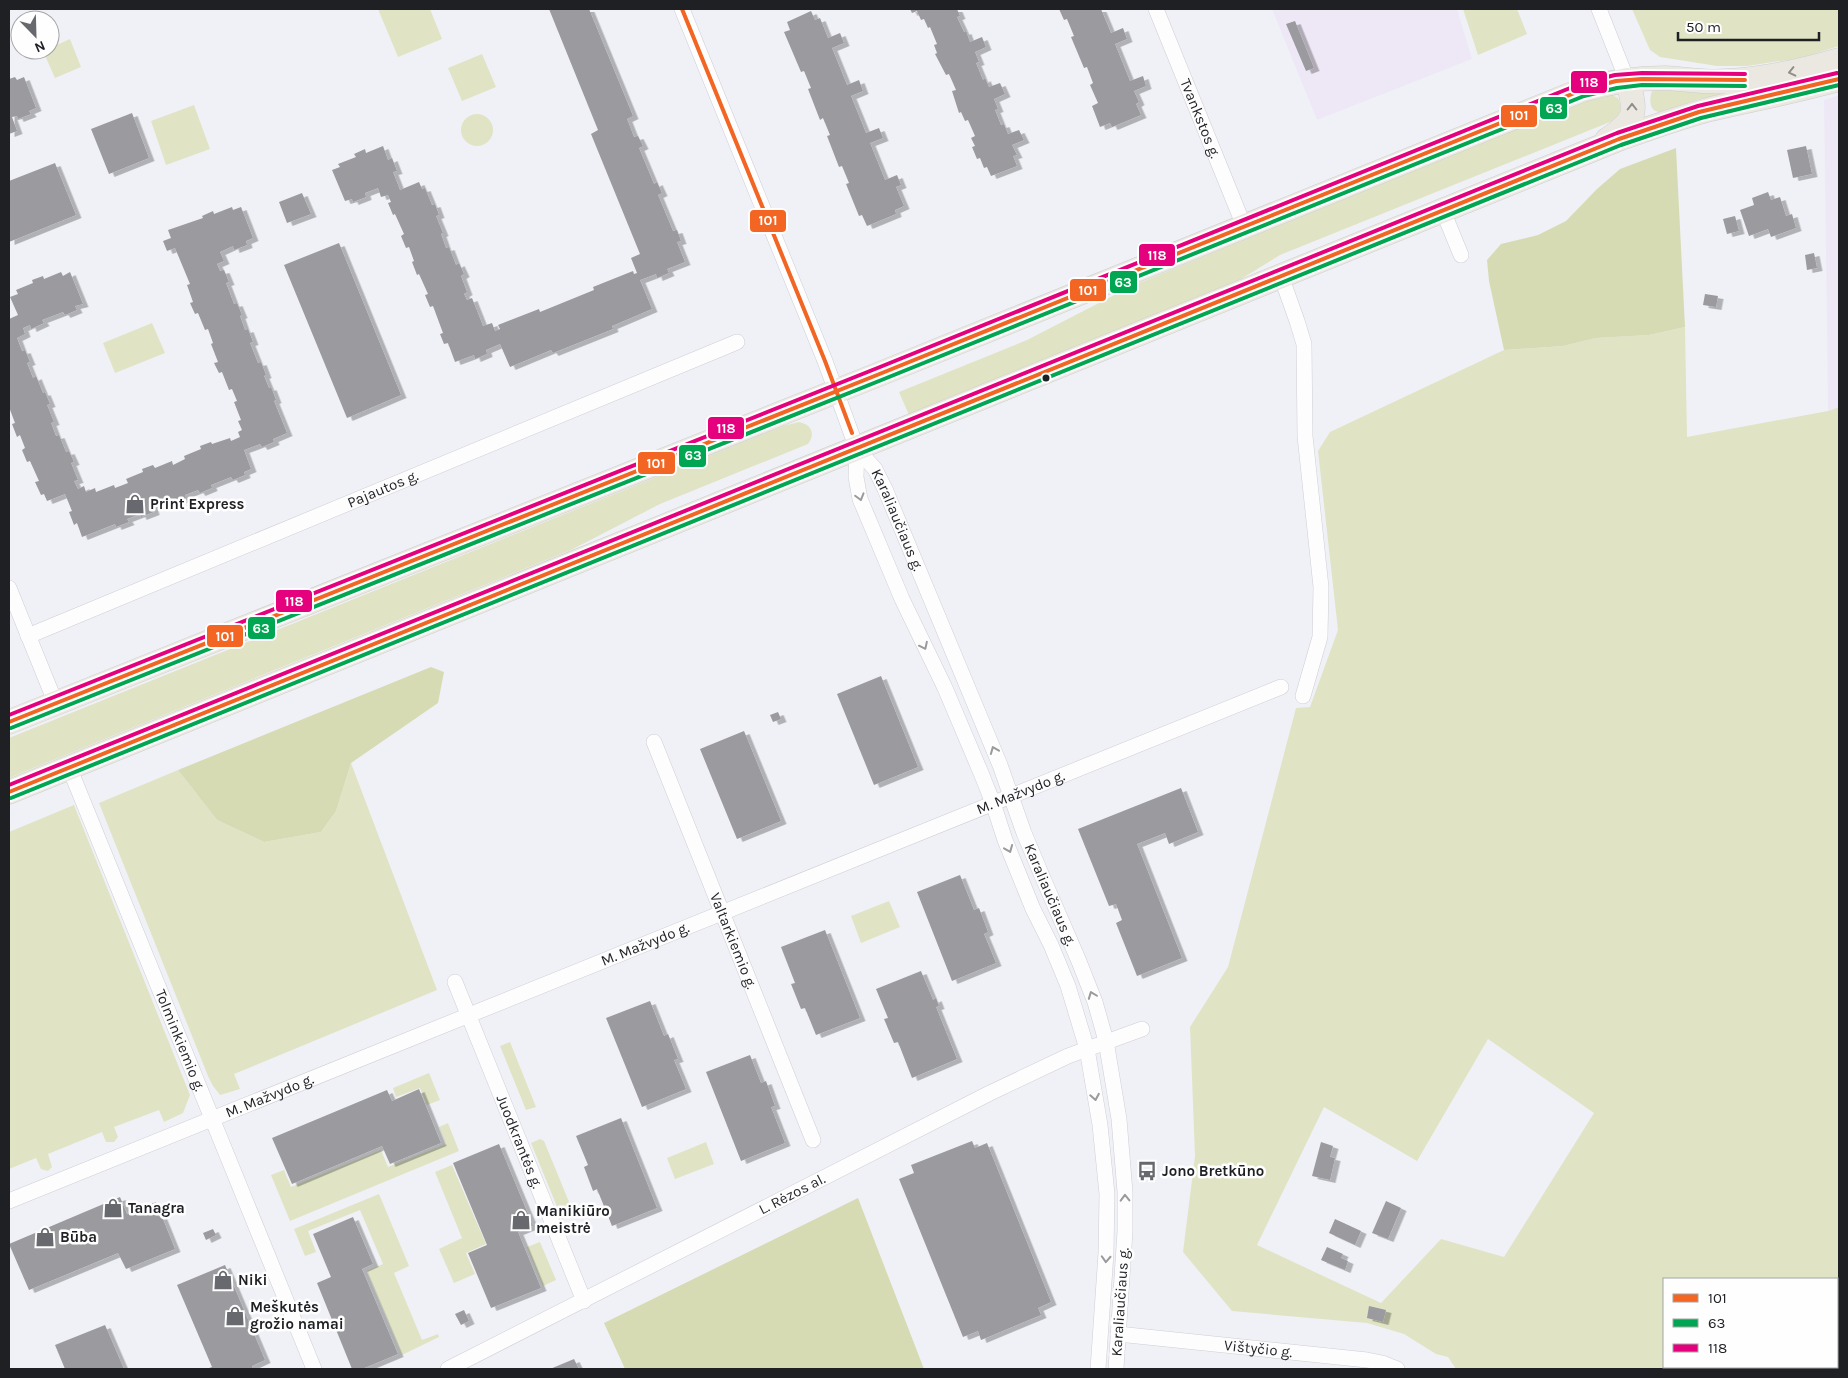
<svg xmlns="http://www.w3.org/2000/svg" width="1848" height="1378" font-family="Karla,sans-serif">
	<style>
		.commercial { fill: #eee8f6 }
		.green { fill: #e0e4c4; fill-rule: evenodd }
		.forest { fill: #d6dbb4 }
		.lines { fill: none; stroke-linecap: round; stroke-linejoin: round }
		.stream { stroke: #9db5e1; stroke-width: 5.5 }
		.building { fill: #9b9a9e; filter: url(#shadow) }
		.minor-casing { stroke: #cecfd3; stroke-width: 16 }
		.primary-casing { stroke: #cdced0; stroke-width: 25 }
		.minor { stroke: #fdfdfe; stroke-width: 15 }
		.primary { stroke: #eae8e0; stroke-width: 24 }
		.bus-1-casing { stroke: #fdfefd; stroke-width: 8 }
		.bus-2-casing { stroke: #fdfefd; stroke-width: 8 }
		.bus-3-casing { stroke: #fdfefd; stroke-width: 8 }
		.bus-1 { stroke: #f26522; stroke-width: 4 }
		.bus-2 { stroke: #00a651; stroke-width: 4 }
		.bus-3 { stroke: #e5007d; stroke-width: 4 }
		.oneway { stroke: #8f8e8b }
		.oneway2 { stroke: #999a9c }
		.bus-dot { fill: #1f2024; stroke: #fdfefd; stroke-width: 2 }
		.labels { text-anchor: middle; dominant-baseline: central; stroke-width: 5; stroke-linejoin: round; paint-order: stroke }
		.street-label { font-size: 15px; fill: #1f2024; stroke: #fdfefd }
		.poi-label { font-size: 15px; font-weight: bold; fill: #1f2024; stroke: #fdfefd; text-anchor: start }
		.line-badge { stroke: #fdfefd; stroke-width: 2 }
		.badge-label { font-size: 14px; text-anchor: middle; font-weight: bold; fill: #fff }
	</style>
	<defs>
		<filter id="shadow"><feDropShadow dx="5.5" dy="3" stdDeviation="0" flood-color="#0004"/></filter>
	</defs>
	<rect width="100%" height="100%" fill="#f0f1f7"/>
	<!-- commercial -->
	<path class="commercial" d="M1272,9H1457L1472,59L1317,120Z
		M1839,95V407L1828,411L1824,100Z"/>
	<!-- green -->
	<path class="green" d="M378,9H430L442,39L398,57Z
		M1463,9H1517L1527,34L1478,55Z
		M1632,9H1839V46L1801,58L1747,66H1717L1660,57L1650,50Z
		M70,39L81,67L55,78L43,51L50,50V48Z
		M482,54L496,87L462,101L448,68Z
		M1657,89L1765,90L1699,99L1660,112C1649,112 1649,99 1652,91Z
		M1612,95L1618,98C1623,110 1621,115 1610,122L1280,255L1236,282L909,415L899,392L1027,340L1132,286L1559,110L1581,101Z
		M194,105L210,149L166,165L151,121Z
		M461 130a16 16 0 1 1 32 0a16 16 0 1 1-32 0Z
		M152,323L165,353L115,373L103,343Z
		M1685,327L1687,437L1828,411L1839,407V1369H1456L1448,1357L1436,1354L1404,1334L1367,1323L1232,1311L1183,1252L1195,1156L1190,1027L1228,967L1296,708L1310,707L1338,630L1318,451L1330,432L1504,350L1563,346L1596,338L1649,335ZM1488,1039L1594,1113L1504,1257L1441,1239L1381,1303L1257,1245L1324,1107L1417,1161ZM1664,1279H1837V1367H1664Z
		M799,422C811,424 816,434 808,444L660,504L571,550L9,778V738L783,426Z
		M351,763L437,990L234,1074L240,1089L220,1095L213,1086L208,1076L99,803L178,770L217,820L264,842L321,832L336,811Z
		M74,805L190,1095L183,1113L164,1122L159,1110L114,1127L118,1137L114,1142H106L102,1132L48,1154L52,1167L48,1171L41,1169L36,1158L9,1169V832Z
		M889,901L900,927L861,943L851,916Z
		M510,1042L536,1107L526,1110L500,1046Z
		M429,1073L440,1100L427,1105L420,1088L396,1097L393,1088Z
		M448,1123L459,1151L290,1221L271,1175L284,1170L291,1187L381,1150L388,1167L446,1144L439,1127Z
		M540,1139L544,1141L574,1214L562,1219L531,1143Z
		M706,1142L714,1164L675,1179L667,1158Z
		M452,1165L486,1244L466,1253L475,1274L454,1283L439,1249L462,1238L435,1172Z
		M379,1194L409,1266L394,1273L422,1340L438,1334L439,1337L402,1355L367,1271L383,1264L360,1210L308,1231L316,1252L305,1256L294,1229Z
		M540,1242L556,1280L543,1286L527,1247Z"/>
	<!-- forest -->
	<path class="forest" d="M1676,148L1685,327L1649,335L1596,338L1563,346L1504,350L1489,281L1487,260L1501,244L1538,235L1566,221L1597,189L1620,169Z
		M431,667L444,672L438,703L351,763L336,811L321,832L264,842L217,820L178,770Z
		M858,1198L924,1369H625L604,1323Z"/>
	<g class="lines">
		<!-- stream -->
		<path class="stream" d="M1837,1298L1839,1294
			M1789,1369L1790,1367"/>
	</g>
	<!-- building -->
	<path class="building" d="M549,9H589L633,116L627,119L634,137L638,136L643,146L639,148L654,184L657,182L662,193L658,195L673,231L677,230L681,241L677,242L685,262L667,269L669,273L657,278L656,274L640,280L652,309L612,326L613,329L553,353L551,350L510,367L500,344L486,350L487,354L475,359L474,355L455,362L448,343L444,344L440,334L443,333L433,306L430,307L425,295L428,294L419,274L417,275L412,262L414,261L409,247L406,248L401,236L404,234L395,214L393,215L388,203L391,202L388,195L381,197L378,188L365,193L366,197L353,202L352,199L345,201L332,170L340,167L338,164L356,157L354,154L365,149L366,153L383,146L388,160L392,158L397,171L393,172L400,190L419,182L422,189L425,188L432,205L435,204L439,215L436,216L443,233L441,234L446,248L449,247L456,265L459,263L464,274L461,276L467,292L464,294L467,300L472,298L483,326L492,323L495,331L500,329L498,325L539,309L540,312L594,290L593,287L633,271L634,274L637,273L631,258L640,254L591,134L598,130Z
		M910,9H957L960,16L957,17L964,32L966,31L970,42L982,37L986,47L975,52L979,62L976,63L983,80L985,78L989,87L1000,83L1005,94L994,99L998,109L995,110L1001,125L1004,124L1008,134L1019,130L1024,140L1012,145L1017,155L1013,156L1017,166L991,176L987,167L984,168L980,158L977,159L972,147L975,146L971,138L975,136L968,120L965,121L961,112L959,113L952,91L956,90L949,74L946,75L935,54L937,53L934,45L937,44L930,27L928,28L924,19L921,20L917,11L912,13Z
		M1059,9H1101L1111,33L1123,28L1127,39L1115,44L1130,81L1143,76L1146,86L1134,91L1139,102L1136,104L1141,115L1112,127L1110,123L1100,127L1092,106L1098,103L1090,85L1093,83L1087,67L1084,68L1071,37L1074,36L1067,19L1064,20Z
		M811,11L815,20L820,18L828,38L840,33L844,43L832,48L847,85L859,80L863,91L851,96L866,133L879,128L883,138L870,143L885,180L897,175L901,185L896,187L904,206L895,210L896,214L867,226L862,215L859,216L846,184L849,183L842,166L839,167L827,136L830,135L823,118L820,120L808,89L811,88L804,71L801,72L784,32L790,30L787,22Z
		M1295,21L1314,68L1306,71L1286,24Z
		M15,77L17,80L24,77L36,108L29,111L31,114L18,119L17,116L12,117L17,131L9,134V79Z
		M132,113L149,158L109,174L91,129Z
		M1806,146L1812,174L1793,178L1787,150Z
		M55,163L76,215L9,242V181Z
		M1768,192L1771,200L1780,197L1786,216L1792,214L1796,228L1771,237L1768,229L1749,236L1740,210L1754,205L1752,198Z
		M302,193L311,214L287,223L279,202Z
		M232,207L233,210L241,207L253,238L246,241L247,245L234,250L233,246L220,252L224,261L217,264L220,271L224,270L229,282L226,283L234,304L237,303L242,315L240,316L245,330L248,329L253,342L250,343L258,363L261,362L266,375L264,376L269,388L271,387L276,400L274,401L287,433L273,439L274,442L262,447L260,444L244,450L251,469L244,472L245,475L233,480L231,477L211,485L212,488L200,493L198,490L185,495L186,498L175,503L173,500L153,508L154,512L141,517L140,514L127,519L129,522L116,527L115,524L82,537L77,523L74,525L69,512L72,511L65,494L47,501L44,494L41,495L35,482L39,481L30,461L27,462L22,450L25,448L20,435L17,437L12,424L15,423L9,407V319L18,315L10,297L18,294L16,290L33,283L32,280L43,276L44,279L61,272L63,276L70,272L83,304L75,306L77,310L65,315L63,312L42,320L44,323L31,329L30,325L23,328L25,334L17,338L22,351L25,350L30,362L27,363L33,378L36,376L43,393L45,392L50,404L47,405L54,422L51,423L56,436L59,435L66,452L69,451L74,462L71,463L78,480L74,481L78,489L84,486L86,492L95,488L96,492L114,485L115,488L128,483L126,479L143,472L142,469L153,465L155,468L172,461L173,465L185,459L184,456L201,449L200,446L211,442L212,444L230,438L231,441L240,437L238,432L242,430L238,421L241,420L234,402L237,401L232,389L229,390L222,372L219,373L214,363L218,362L211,344L213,343L208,329L205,330L198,313L195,314L190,303L193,302L187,285L190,284L175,248L167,251L163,241L171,238L168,230L203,218L202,216L213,211L214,214Z
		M1735,216L1739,231L1727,234L1723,219Z
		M339,243L401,395L347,418L284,265Z
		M1814,253L1817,268L1807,270L1805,255Z
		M1705,294L1718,296L1716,307L1703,305Z
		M881,676L918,767L874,785L837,694Z
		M778,712L781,719L773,722L770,715Z
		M744,731L781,821L737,839L700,749Z
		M1181,788L1198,832L1169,844L1165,833L1137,844L1182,958L1137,976L1116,923L1122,920L1116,904L1109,906L1078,829Z
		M960,875L974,910L979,908L988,932L984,934L996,963L952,981L917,892Z
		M825,930L860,1018L816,1035L805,1008L801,1009L791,984L795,983L781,947Z
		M921,971L933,1000L936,998L939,1006L936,1007L957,1059L912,1078L898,1042L894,1043L884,1019L888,1018L876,989Z
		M650,1001L664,1036L668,1034L678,1059L674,1060L686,1089L642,1107L606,1018Z
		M750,1055L761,1083L766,1081L775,1106L771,1107L785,1143L741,1161L706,1072Z
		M419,1089L441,1143L390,1164L382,1146L292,1184L272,1138L387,1090L392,1101Z
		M621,1118L657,1208L612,1226L597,1189L593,1191L584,1167L588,1165L576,1136Z
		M972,1141L975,1148L987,1143L1051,1302L1038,1308L1041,1315L981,1340L978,1331L963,1337L899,1179L914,1173L911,1165Z
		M1321,1142L1333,1146L1330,1157L1335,1158L1330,1180L1312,1176Z
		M499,1144L533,1226L518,1232L541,1288L491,1308L468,1253L487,1245L453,1163Z
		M120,1197L127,1214L156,1202L175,1249L126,1269L118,1253L29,1290L9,1244Z
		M1386,1201L1401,1208L1388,1239L1372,1233Z
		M353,1217L373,1264L362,1269L398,1354L362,1369H352L317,1283L331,1277L313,1234Z
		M1335,1219L1361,1231L1355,1245L1329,1233Z
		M213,1229L216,1235L206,1240L203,1233Z
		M1327,1247L1343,1254L1341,1258L1348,1261L1345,1270L1321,1260Z
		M225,1265L265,1360L252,1366L253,1369H206L212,1367L177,1285Z
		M1369,1306L1386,1310L1383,1322L1367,1318Z
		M464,1310L469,1321L461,1325L455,1314Z
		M105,1325L124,1369H65L55,1345Z
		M574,1359L579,1369H550Z"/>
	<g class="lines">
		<defs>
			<g id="minor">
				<path id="s1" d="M682,9L825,361L857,449L875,469L885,489L1000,765L1024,833L1042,876L1078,959L1095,1002L1106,1041L1119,1119L1125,1192V1231L1116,1369"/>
				<path id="s2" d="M1156,9L1244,226"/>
				<path d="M1599,9L1627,80"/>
				<path d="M1443,211L1461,255"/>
				<path d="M1281,276L1297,321L1304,344L1305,436L1321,587L1320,637L1303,696"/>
				<path d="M857,449L856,477L860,499L902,599L945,688L981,773L993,803L1005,840L1033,909L1051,945L1068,986L1087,1049L1100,1125L1107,1194L1106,1253L1098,1369"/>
				<path d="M9,588L56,704"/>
				<path id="s3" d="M28,636L737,342"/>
				<path id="s4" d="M654,742L813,1140"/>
				<path id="s5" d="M69,767L314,1369"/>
				<path id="s6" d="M455,982L584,1301"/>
				<path id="s7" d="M9,1201L1281,687"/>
				<path id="s8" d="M1118,1334L1367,1360L1382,1363L1397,1369"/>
				<path id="s9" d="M448,1369L990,1093L1068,1056L1142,1029"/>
			</g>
			<path id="primary" d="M1607,140C1637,120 1637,112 1627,80
				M9,722L882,373L1582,90C1609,82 1636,78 1665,78C1685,79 1706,83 1726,81C1765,79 1802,71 1839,60
				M9,792L1619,139C1650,128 1680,117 1711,109C1754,99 1797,91 1839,79"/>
		</defs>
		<!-- minor casing -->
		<use href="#minor" class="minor-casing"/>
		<!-- primary casing -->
		<use href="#primary" class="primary-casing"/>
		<!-- minor -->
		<use href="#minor" class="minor"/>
		<!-- primary -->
		<use href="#primary" class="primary"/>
		<defs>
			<path id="bus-1" d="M682,9L825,361L852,433
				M9,722L882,373L1582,90L1616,81L1642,79L1745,80
				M9,792L1619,139L1699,112L1839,79"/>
			<path id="bus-2" d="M11,728L884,379L1584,96L1617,88L1642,85L1745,86
				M11,798L1621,145L1701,118L1839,85"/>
			<path id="bus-3" d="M9,715L880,367L1580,84L1615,75L1642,73L1745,74
				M9,785L1617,133L1698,106L1837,73"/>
		</defs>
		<!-- bus-1 casing -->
		<use href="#bus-1" class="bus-1-casing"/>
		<!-- bus-2 casing -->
		<use href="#bus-2" class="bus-2-casing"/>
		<!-- bus-3 casing -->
		<use href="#bus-3" class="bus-3-casing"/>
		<!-- bus-1 -->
		<use href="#bus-1" class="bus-1"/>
		<!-- bus-2 -->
		<use href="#bus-2" class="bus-2"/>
		<!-- bus-3 -->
		<use href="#bus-3" class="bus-3"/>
	</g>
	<!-- one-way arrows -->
	<defs><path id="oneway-chevron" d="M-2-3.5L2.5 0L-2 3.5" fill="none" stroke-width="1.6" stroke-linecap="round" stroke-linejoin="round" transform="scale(1.25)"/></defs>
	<g class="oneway">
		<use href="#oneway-chevron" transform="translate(1792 72) rotate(167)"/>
		<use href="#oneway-chevron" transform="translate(1632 107) rotate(-90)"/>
	</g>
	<g class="oneway2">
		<use href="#oneway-chevron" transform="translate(860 497) rotate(74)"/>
		<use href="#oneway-chevron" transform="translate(924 646) rotate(64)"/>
		<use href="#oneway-chevron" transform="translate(994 750) rotate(-112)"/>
		<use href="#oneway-chevron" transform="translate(1009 849) rotate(68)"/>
		<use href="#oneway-chevron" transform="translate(1092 995) rotate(-111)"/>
		<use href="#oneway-chevron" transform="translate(1095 1097) rotate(80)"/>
		<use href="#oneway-chevron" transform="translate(1125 1198) rotate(-91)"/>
		<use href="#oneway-chevron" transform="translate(1106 1259) rotate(93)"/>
	</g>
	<!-- icons -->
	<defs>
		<symbol id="shop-bare" viewBox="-9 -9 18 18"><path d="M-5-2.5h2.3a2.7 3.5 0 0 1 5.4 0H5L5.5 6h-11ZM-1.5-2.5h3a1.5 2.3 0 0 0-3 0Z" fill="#68696e" stroke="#fdfefd" stroke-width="2.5" paint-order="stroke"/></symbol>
		<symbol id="bus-bare" viewBox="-9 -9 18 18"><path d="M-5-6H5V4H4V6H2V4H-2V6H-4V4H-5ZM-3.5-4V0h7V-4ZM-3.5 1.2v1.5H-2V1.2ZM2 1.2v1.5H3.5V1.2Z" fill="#68696e" stroke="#fdfefd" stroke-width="2.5" paint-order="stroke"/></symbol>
	</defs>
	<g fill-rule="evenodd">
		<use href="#shop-bare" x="121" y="490" width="28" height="28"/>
		<use href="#bus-bare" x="1133" y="1157" width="28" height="28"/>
		<use href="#shop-bare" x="99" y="1194" width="28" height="28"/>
		<use href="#shop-bare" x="507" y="1206" width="28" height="28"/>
		<use href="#shop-bare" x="31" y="1223" width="28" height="28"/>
		<use href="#shop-bare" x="209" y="1266" width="28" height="28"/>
		<use href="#shop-bare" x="221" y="1302" width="28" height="28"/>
	</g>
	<!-- markers -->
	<circle class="bus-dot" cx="1046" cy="378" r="4.5"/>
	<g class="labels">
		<!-- street labels -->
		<g class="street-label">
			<text stroke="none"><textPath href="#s2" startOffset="118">Tvankstos g.</textPath></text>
			<text stroke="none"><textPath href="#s3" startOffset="384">Pajautos g.</textPath></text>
			<text stroke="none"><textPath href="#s1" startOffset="556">Karaliaučiaus g.</textPath></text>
			<text stroke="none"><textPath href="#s7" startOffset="1091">M. Mažvydo g.</textPath></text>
			<text stroke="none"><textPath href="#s1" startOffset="961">Karaliaučiaus g.</textPath></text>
			<text stroke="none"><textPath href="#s4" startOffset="214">Valtarkiemio g.</textPath></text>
			<text stroke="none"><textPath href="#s7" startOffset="686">M. Mažvydo g.</textPath></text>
			<text stroke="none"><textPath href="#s5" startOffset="295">Tolminkiemio g.</textPath></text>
			<text stroke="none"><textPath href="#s7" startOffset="281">M. Mažvydo g.</textPath></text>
			<text stroke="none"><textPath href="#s6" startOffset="172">Juodkrantės g.</textPath></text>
			<text stroke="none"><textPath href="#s9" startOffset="386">L. Rėzos al.</textPath></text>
			<text transform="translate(1120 1302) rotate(-86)">Karaliaučiaus g.</text>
			<text stroke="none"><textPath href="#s8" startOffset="141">Vištyčio g.</textPath></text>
		</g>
		<!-- poi labels -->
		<g class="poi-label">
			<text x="150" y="504">Print Express</text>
			<text x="1162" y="1171">Jono Bretkūno</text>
			<text x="128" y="1208">Tanagra</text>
			<text x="536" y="1211">Manikiūro<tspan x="536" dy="17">meistrė</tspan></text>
			<text x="60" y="1237">Būba</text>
			<text x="238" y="1280">Niki</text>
			<text x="250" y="1307">Meškutės<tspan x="250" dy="17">grožio namai</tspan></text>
		</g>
	</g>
	<g class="line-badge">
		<rect x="1570" y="70" width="38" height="24" rx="5" fill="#e5007d"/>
		<rect x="1539" y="96" width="29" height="24" rx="5" fill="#00a651"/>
		<rect x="1500" y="104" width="38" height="24" rx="5" fill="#f26522"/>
		<rect x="749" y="209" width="38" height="24" rx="5" fill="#f26522"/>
		<rect x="1138" y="243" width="38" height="24" rx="5" fill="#e5007d"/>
		<rect x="1109" y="270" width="29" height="24" rx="5" fill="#00a651"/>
		<rect x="1069" y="278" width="38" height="24" rx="5" fill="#f26522"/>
		<rect x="707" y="416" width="38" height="24" rx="5" fill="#e5007d"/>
		<rect x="678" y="444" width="29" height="24" rx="5" fill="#00a651"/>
		<rect x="637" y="451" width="39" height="24" rx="5" fill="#f26522"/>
		<rect x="275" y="589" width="38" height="24" rx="5" fill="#e5007d"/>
		<rect x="247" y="616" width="29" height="24" rx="5" fill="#00a651"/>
		<rect x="206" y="624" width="38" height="24" rx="5" fill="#f26522"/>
	</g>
	<g class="badge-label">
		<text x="1589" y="87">118</text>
		<text x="1554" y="113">63</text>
		<text x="1519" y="120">101</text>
		<text x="768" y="225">101</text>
		<text x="1157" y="260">118</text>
		<text x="1123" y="287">63</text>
		<text x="1088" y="295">101</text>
		<text x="726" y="433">118</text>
		<text x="693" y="460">63</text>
		<text x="656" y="468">101</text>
		<text x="294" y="606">118</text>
		<text x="261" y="633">63</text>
		<text x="225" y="641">101</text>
	</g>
	<!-- border -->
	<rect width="1848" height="1378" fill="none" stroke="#1f2024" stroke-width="20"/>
	<!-- legend -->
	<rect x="1663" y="1278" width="175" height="90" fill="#fdfefd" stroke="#a4a5a6"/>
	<rect x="1673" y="1294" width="25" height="8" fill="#f26522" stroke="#a4a5a6"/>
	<text x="1708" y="1303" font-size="15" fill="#1f2024">101</text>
	<rect x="1673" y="1319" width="25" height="8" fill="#00a651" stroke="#a4a5a6"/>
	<text x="1708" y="1328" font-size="15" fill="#1f2024">63</text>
	<rect x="1673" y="1344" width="25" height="8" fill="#e5007d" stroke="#a4a5a6"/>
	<text x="1708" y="1353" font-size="15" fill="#1f2024">118</text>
	<!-- north arrow -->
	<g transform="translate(35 35) rotate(157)"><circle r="24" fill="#fdfefd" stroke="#a4a5a6"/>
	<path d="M0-4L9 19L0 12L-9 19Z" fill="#68696e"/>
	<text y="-8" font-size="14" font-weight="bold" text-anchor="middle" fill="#1f2024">N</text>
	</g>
	<!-- scale -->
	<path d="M1678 32v8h141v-8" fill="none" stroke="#1f2024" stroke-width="2.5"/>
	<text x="1686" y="32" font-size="15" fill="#1f2024" stroke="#fdfefd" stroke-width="4" paint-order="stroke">50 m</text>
</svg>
